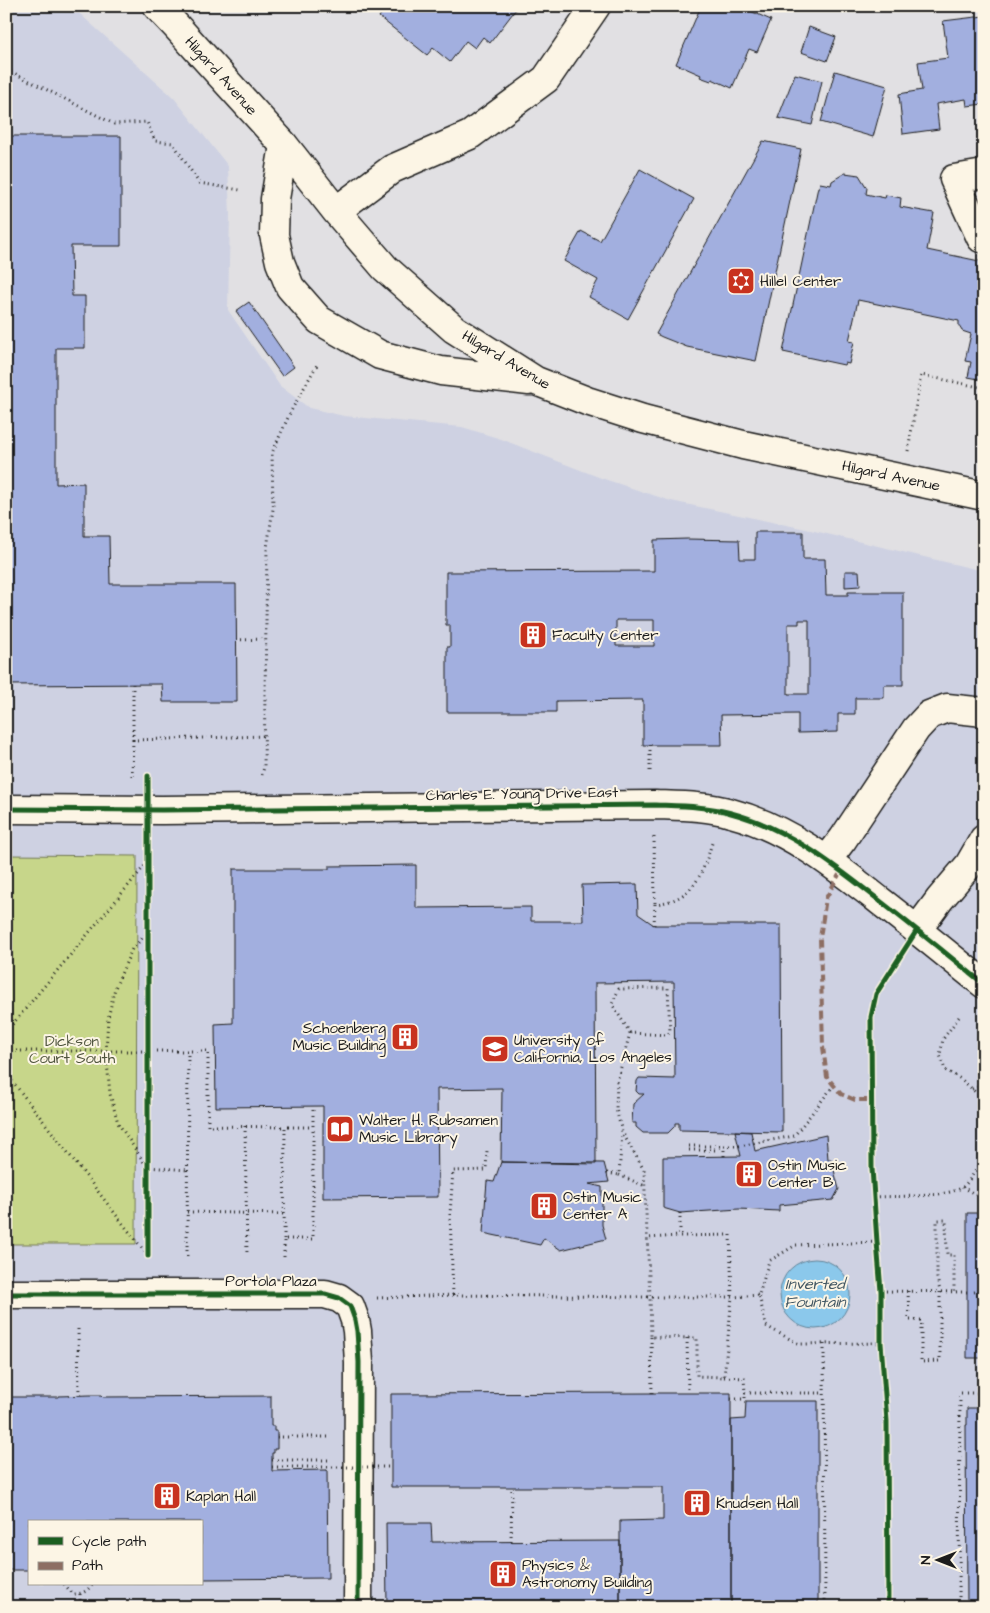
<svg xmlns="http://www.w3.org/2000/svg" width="990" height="1613" font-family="'Architects Daughter',sans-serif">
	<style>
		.built { fill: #ced1e2; fill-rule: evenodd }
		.green { fill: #c7d68a; stroke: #727953 }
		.water { fill: #8bc8eb; stroke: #5f8398 }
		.building { fill: #a2afdf; stroke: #1c1c1c; fill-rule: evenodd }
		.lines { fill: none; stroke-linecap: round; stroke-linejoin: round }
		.minor-casing { stroke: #1c1c1c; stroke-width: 31 }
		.path { stroke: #1c1c1c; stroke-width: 3; stroke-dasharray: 1 4; stroke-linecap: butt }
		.minor { stroke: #fcf5e5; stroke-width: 28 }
		.path-bridge { stroke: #1c1c1c; stroke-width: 3; stroke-dasharray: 1 4; stroke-linecap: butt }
		.quiet { stroke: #8d6e63; stroke-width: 4; stroke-dasharray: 8 4; stroke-linecap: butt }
		.cycleway-casing { stroke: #fcf5e5; stroke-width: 8 }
		.cycleway { stroke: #1b5e20; stroke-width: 5 }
		.labels { text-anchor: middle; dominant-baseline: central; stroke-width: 4; stroke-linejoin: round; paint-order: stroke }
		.street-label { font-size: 15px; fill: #1c1c1c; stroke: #fcf5e5 }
		.poi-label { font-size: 15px; fill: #1c1c1c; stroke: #fcf5e5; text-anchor: start }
		.park-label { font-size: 15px; fill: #4f543d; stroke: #fcf5e5 }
		.water-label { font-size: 16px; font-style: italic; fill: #435864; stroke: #fcf5e5 }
	</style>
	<rect width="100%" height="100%" fill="#e1e0e3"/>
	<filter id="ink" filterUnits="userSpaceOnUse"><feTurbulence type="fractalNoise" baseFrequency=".02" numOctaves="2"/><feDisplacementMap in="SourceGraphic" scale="10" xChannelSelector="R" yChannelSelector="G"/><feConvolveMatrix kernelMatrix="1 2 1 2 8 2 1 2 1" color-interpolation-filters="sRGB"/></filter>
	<g filter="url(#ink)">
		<!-- built -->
		<path class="built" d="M6,6H71L174,98L228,166L230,215L228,310L280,386L309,408L344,416L462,427L501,439L601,478L671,501L806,529L979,570L984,577V1607H6ZM29,1522H201V1584H29Z"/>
		<!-- green -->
		<path class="green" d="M6,855L137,856L136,1244H6Z"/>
		<!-- water -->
		<path class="water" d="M780 1294a35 35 0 1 1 70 0a35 35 0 1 1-70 0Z"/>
		<!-- building -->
		<path class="building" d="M377,6H513L516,9L490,43L483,37L475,48L466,41L450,62L433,48L427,55L379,17L383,11Z
			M701,6H739L771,20L757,52L749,49L732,88L712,79L711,81L700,77L701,75L676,64Z
			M984,16V104L967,106L966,99L936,104L939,129L903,134L899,94L922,90L918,62L948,58L943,21Z
			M809,27L836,37L827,61L801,52Z
			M835,71L887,86L873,137L821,122Z
			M795,74L822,81L812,125L778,118Z
			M6,136H121V246H71L72,296H85V348H56V484L84,483V536H109L110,584H236L237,702H163L162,684L6,685Z
			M763,141L801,149L756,361L687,347L662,337L656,334Z
			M640,169L694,199L628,319L589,297L598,280L564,261L581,231L600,241Z
			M845,173L859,175L867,188L866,194L885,198L886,195L901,198L900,207L934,213L927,250L984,262V380L968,377L971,362L965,361L971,334L962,331L959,326V321L858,300L849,341L854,342L849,364L845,363L844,365L783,352L818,187H819L820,183L831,185L832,181Z
			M249,302L294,367L282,376L236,311Z
			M755,532H803V559H825L826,595H848V592H903V685H884V698H855V714H838V732L798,733V714L721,715L722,745H643V700L556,701V712H447V647H450V625H446V572L654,571V540L687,539L739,540L740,559H755ZM616,620H654V646H616ZM799,620H809V694H788V624H799Z
			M845,571H859L860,586L845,587Z
			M416,865V908L531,907V921H583L582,885L637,884L638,914L654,925H781L782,1132L679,1130V1123H675V1126L668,1133H643L636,1127V1123H632L633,1104L644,1094H639L636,1091L637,1081L639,1078L675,1079L674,982L595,983L596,1164L501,1162L502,1088L437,1089L438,1197L323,1198V1106L216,1107L215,1024L233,1023V869H329V866Z
			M735,1131L751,1132L755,1151L826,1135L828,1159H831L839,1189L833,1200L779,1205V1211L739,1209L680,1213L663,1208V1157L741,1156Z
			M501,1162L604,1163L609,1182L589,1184L602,1187V1225L606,1239L561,1250L544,1238L540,1245L483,1233L487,1181L494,1182Z
			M967,1213H984V1358H967Z
			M652,1393H731V1607H620V1521L663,1520V1487H391V1394Z
			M90,1395H101L103,1397L271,1396V1426H274V1431H277V1449H274V1453H272V1471L327,1470L328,1578L201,1579V1522H29V1570H6V1397H59V1396Z
			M746,1401H818V1607H731V1420L745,1419Z
			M967,1408H984V1607H967L966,1425H967Z
			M386,1523H431L432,1542L620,1541V1607H387Z"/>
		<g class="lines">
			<defs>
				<path id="minor" d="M157,6L176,26L284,145L336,211L385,268L454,329L536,381L587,401L643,419L743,445L984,496
					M284,145L275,199L274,235L280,262L290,287L319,320L380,355L441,371L529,381
					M984,174L954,179L981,238H984
					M336,211L392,169L470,135L546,79L596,6
					M6,809L162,810L655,805C680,806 707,806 731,813C788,828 834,865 880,901C915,928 949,956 984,984
					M827,860L843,839L916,729L929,715L947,708L984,712
					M917,930L940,899L969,865L984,839
					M6,1294H325L339,1298L350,1306L355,1320L357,1331L359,1362L358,1607"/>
			</defs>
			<!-- minor casing -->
			<use href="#minor" class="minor-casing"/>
			<!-- path -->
			<path class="path" d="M6,71L12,72L114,124L147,122L155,141L173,143L199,183L240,190
				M908,451L921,375L984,388
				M236,640L266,639
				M133,684V740
				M650,745V775
				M262,775L264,767L267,548L273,509L272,453L291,411L318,363
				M132,776L133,740L265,736
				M654,837L655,904
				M980,911L984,907
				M654,925L655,904C693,900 702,876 712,843
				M149,931L132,949L115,988L108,1018L106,1051L110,1094L118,1123L147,1167L188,1170
				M959,1017L943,1039L940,1055L945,1070L961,1079L982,1098L984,1102
				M6,1032L148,862
				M630,1033L612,1004L619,989L668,988L670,1032L667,1035L630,1033L617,1082L616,1109L622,1132L644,1170L650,1297L651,1337L697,1338V1376L724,1377L732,1297L730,1235L680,1236L648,1238
				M6,1051H208V1126L285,1127
				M6,1073L148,1256
				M972,1089L984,1085
				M245,1126L247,1256
				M724,1156V1150H689V1146H739L794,1136L834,1085
				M607,1173L619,1175L622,1133
				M619,1175L645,1186
				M962,1187L984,1199
				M874,1197C893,1196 950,1198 964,1186C972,1178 978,1166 984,1156
				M187,1212L284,1214
				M680,1213V1236
				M284,1239L285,1127H313
				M877,1242L796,1245L769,1261L759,1295L766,1326L799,1344L881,1343
				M187,1256L188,1051
				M284,1257V1239H313V1106
				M881,1291L967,1292
				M908,1291L909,1320H921V1362L940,1361V1291L937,1278V1220H946L947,1255H954V1291
				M974,1292L982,1291
				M453,1295L450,1214L453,1171L486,1170L487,1151
				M377,1298L453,1295L650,1297H732L759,1295
				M78,1329L79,1396
				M651,1337L652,1393
				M687,1338L688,1393
				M824,1344L825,1607
				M724,1377L744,1378L745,1393H824
				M731,1399H745V1393
				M277,1437H330
				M272,1460H329
				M511,1541L512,1487
				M64,1584L73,1594C82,1594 87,1592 92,1584
				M80,1594V1607
				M959,1607L960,1393H984"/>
			<!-- minor -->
			<use href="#minor" class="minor"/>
			<!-- path-bridge -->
			<path class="path-bridge" d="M272,1467H391"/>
			<!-- quiet -->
			<path class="quiet" d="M841,871L826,898L820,938L823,1047L827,1077L841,1094L855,1100H871"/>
			<defs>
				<path id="cycleway" d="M148,776V1256
					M6,809L162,810L655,805C680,806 707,806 731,813C788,828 834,865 880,901C915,928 949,956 984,984
					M6,1294H325L339,1298L350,1306L355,1320L357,1331L359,1362L358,1607
					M888,1607L887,1421L881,1343V1291L877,1242L872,1168L871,1017L876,994L917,930"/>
			</defs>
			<!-- cycleway casing -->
			<use href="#cycleway" class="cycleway-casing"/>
			<!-- cycleway -->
			<use href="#cycleway" class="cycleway"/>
		</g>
	</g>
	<!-- icons -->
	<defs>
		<symbol id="synagogue-square" viewBox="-11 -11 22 22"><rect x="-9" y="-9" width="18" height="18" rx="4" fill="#c8321e" stroke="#fcf5e5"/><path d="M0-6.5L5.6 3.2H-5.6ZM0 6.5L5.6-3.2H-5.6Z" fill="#fff"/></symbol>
		<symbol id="building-square" viewBox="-11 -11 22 22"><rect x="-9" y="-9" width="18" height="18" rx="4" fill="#c8321e" stroke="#fcf5e5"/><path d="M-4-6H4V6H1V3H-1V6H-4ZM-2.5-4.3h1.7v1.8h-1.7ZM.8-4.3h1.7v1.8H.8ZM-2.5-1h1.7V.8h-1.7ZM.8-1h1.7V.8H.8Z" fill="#fff"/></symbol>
		<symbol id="university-square" viewBox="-11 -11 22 22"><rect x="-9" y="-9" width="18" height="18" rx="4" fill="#c8321e" stroke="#fcf5e5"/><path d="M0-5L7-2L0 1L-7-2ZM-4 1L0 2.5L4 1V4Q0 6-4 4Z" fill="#fff"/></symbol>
		<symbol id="library-square" viewBox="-11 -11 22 22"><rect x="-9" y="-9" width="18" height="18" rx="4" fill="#c8321e" stroke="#fcf5e5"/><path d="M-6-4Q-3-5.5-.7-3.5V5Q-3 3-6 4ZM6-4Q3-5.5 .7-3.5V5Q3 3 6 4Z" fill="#fff"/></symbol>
	</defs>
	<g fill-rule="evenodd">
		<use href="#synagogue-square" x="725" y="265" width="32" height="32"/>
		<use href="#building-square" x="517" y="619" width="32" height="32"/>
		<use href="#building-square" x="389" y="1021" width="32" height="32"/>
		<use href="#university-square" x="479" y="1033" width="32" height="32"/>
		<use href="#library-square" x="324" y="1113" width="32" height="32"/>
		<use href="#building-square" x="733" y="1158" width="32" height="32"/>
		<use href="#building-square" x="528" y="1190" width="32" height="32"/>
		<use href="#building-square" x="151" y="1480" width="32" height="32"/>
		<use href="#building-square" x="681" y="1487" width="32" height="32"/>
		<use href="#building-square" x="487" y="1558" width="32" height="32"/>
	</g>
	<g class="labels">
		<!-- street labels -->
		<g class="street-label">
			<text transform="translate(221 76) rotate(48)">Hilgard Avenue</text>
			<text transform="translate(506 360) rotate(31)">Hilgard Avenue</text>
			<text transform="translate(891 476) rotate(12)">Hilgard Avenue</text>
			<text transform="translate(522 794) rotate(-1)">Charles E. Young Drive East</text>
			<text x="271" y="1281">Portola Plaza</text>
		</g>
		<!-- poi labels -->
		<g class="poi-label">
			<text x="760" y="281">Hillel Center</text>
			<text x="552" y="635">Faculty Center</text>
			<text x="386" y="1028" text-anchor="end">Schoenberg<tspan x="386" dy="17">Music Building</tspan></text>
			<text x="514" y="1040">University of<tspan x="514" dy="17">California, Los Angeles</tspan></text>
			<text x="359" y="1120">Walter H. Rubsamen<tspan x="359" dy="17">Music Library</tspan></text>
			<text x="768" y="1165">Ostin Music<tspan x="768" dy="17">Center B</tspan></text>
			<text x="563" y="1197">Ostin Music<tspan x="563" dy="17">Center A</tspan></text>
			<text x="186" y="1496">Kaplan Hall</text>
			<text x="716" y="1503">Knudsen Hall</text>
			<text x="522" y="1565">Physics &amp;<tspan x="522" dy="17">Astronomy Building</tspan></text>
		</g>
		<!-- park labels -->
		<g class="park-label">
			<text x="72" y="1041">Dickson<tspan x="72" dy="17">Court South</tspan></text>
		</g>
		<!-- water labels -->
		<g class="water-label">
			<text x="815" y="1284">Inverted<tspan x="815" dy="18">Fountain</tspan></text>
		</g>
	</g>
	<!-- margin -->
	<rect width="990" height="1613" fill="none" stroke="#fcf5e5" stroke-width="25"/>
	<rect x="12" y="12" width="965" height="1588" fill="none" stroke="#1c1c1c" stroke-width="2" filter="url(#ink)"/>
	<!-- legend -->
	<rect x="28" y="1520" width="175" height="65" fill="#fcf5e5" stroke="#a29e95"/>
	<rect x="38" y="1537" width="25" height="8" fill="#1b5e20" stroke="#a29e95"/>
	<text x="72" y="1546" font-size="15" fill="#1c1c1c">Cycle path</text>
	<rect x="38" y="1562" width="25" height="8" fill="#8d6e63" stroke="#a29e95"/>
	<text x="72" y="1570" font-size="15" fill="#1c1c1c">Path</text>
	<!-- north arrow -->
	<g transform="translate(938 1560) rotate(270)" stroke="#fcf5e5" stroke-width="4" paint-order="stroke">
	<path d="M0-4L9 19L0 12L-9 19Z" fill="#1c1c1c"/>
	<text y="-8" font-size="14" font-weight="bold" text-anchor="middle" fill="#1c1c1c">N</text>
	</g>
</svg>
